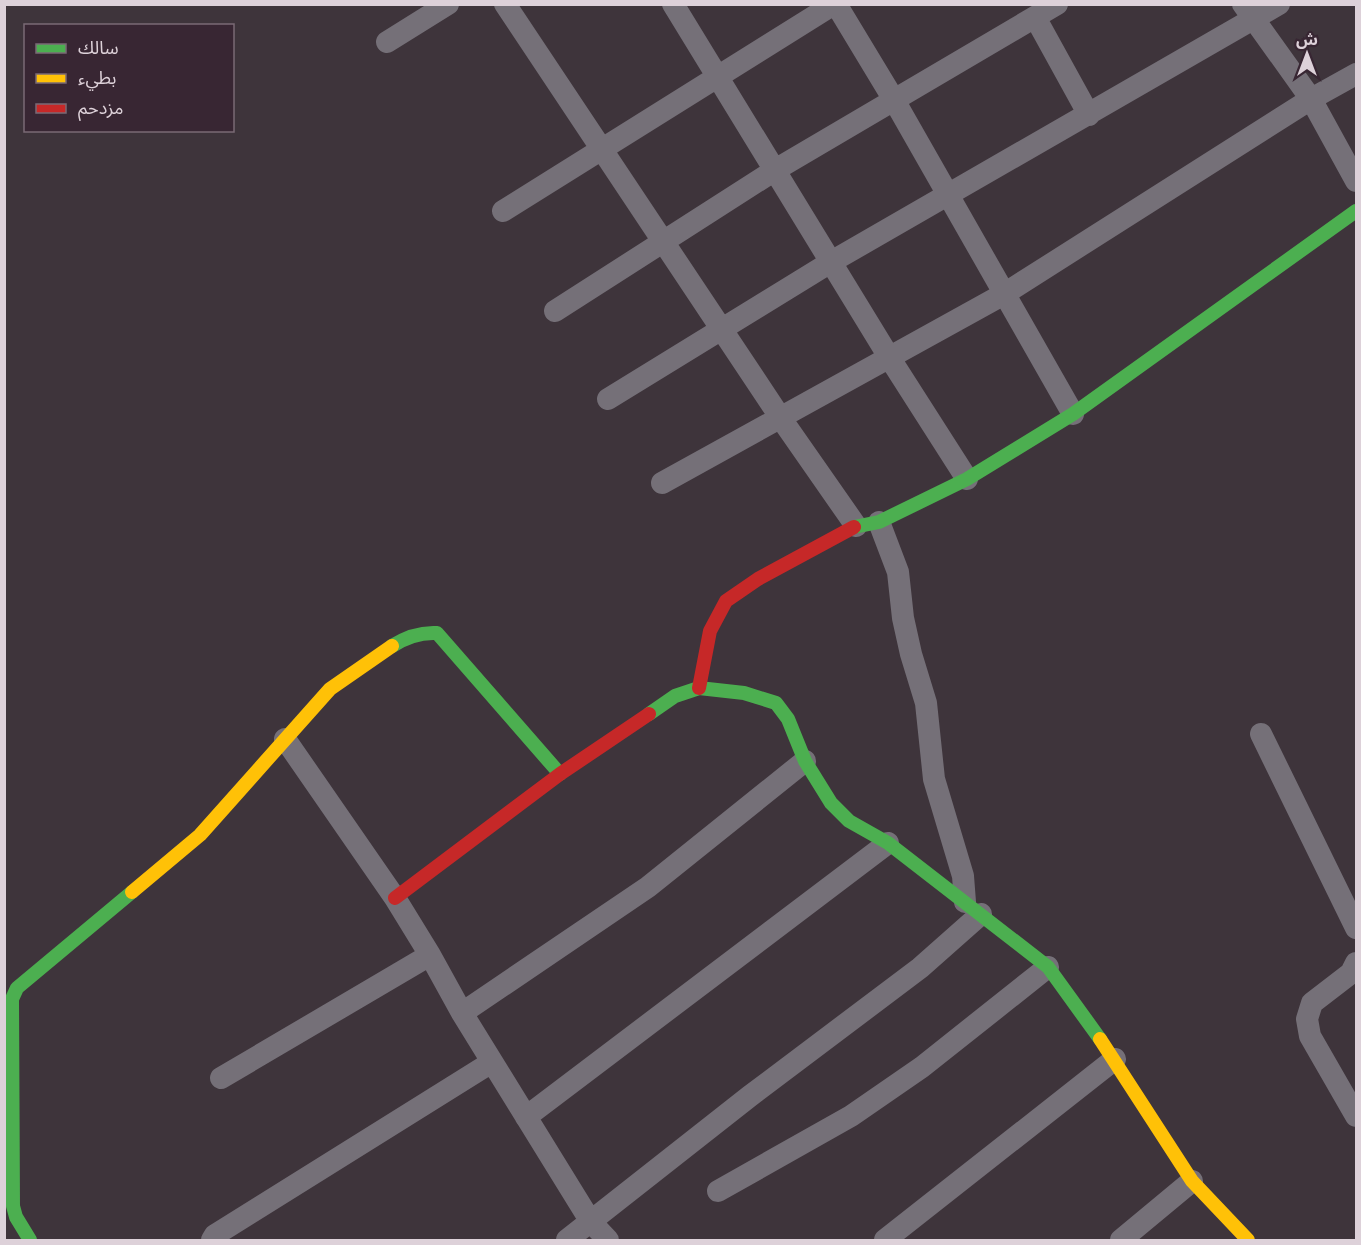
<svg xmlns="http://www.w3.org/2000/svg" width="1361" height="1245" font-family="'Fira Sans','Noto Sans Arabic',sans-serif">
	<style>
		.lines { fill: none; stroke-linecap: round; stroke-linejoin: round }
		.street { stroke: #757078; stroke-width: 22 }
		.fast { stroke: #4caf50; stroke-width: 14 }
		.slow { stroke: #ffc107; stroke-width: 14 }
		.jam { stroke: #c62828; stroke-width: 14 }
	</style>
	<rect width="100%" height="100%" fill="#3e343b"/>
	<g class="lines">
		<!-- street -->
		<path class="street" d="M505,4L780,417L856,526
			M673,4L889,357L967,479
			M836,4L894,100L1073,414
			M1243,4L1311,99L1356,181
			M1035,17L1089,115
			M387,42L448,4
			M503,211L834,4
			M555,311L775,170L1057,4
			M608,399L831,262L1279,4
			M662,483L1004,294L1311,99L1356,74
			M879,522L898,572L903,618L911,654L926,703L934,779L963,876L965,902
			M1261,734L1356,928
			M285,739L395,898L430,955L462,1013L591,1222L608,1240
			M1356,963L1351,973L1312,1003L1307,1019L1310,1036L1356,1116
			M462,1013L648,887L805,761
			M221,1078L430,955
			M526,1117L888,843
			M718,1191L851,1116L922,1067L1048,967
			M212,1240L215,1235L492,1062
			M567,1240L750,1096L920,968L981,914
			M885,1240L1115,1059
			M1121,1240L1192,1181"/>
		<!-- fast -->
		<path class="fast" d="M854,527L879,522L967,479L1073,414L1356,211
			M392,646C406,637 420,632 437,633L560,774
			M649,714L675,696L699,688L744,693L776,703L788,719L805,761L831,803L849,821L888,843L1048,967L1100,1039
			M30,1240L16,1217L13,1206L12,999L17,988L132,892"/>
		<!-- slow -->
		<path class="slow" d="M132,892L200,835L330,689L392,646
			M1100,1039L1192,1181L1248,1240"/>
		<!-- jam -->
		<path class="jam" d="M699,688L710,631L726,601L758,579L854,527
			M395,898L560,774L649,714"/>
	</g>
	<!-- border -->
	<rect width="1361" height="1245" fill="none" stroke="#ddd1d9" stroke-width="12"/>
	<!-- legend -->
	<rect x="24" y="24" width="210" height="108" fill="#382633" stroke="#7a6a75" stroke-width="1.5"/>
	<rect x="36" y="44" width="30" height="9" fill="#4caf50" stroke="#7a6a75" stroke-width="1.5"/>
	<text x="78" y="54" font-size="18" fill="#ddd1d9">سالك</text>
	<rect x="36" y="74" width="30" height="9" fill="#ffc107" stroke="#7a6a75" stroke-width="1.5"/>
	<text x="78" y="84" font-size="18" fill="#ddd1d9">بطيء</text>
	<rect x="36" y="104" width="30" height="9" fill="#c62828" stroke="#7a6a75" stroke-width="1.5"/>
	<text x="78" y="114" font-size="18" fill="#ddd1d9">مزدحم</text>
	<!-- north arrow -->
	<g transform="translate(1307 54)" stroke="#382633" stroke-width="4.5" paint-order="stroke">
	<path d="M0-4.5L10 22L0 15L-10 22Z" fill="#ddd1d9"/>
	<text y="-9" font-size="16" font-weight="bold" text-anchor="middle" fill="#ddd1d9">ش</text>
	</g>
</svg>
